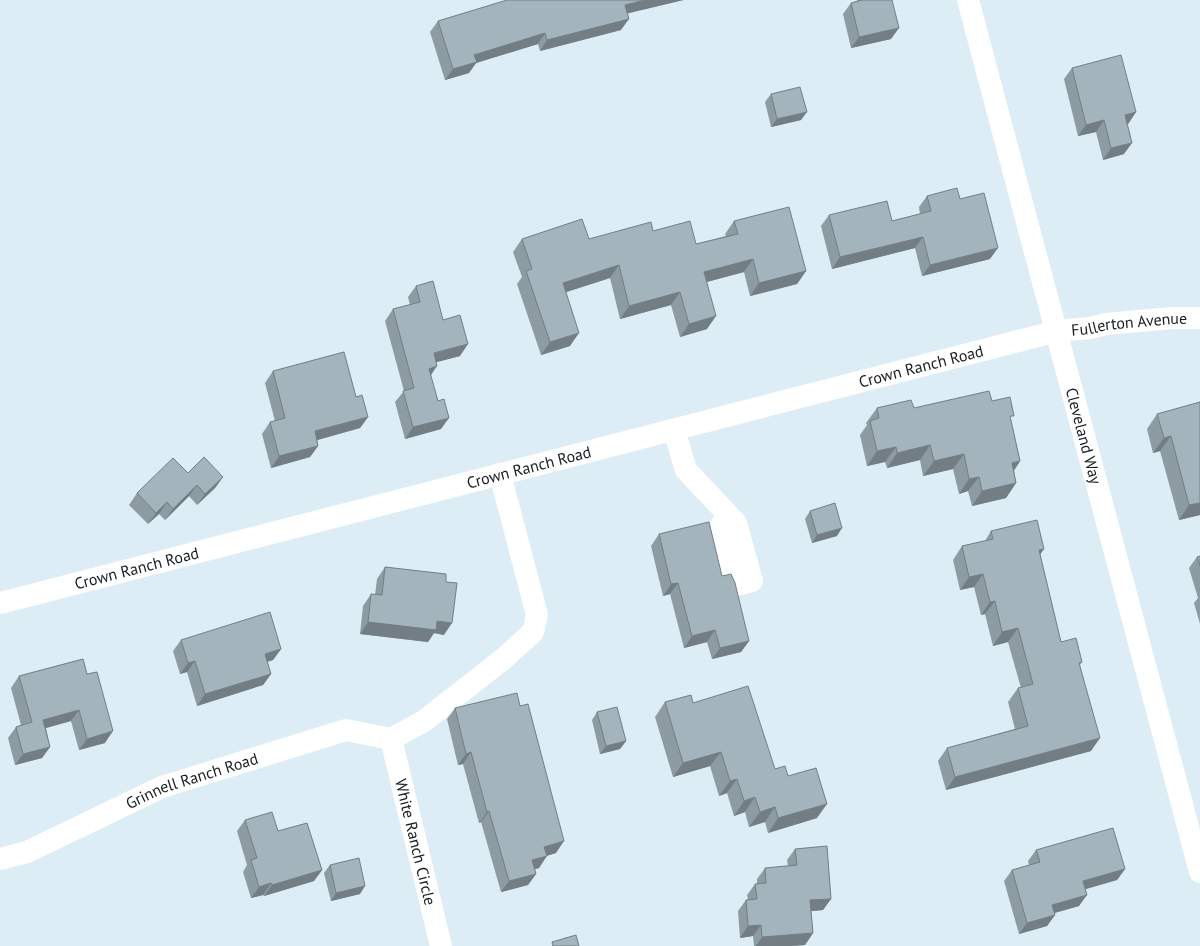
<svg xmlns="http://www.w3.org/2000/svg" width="1200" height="946" font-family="'PT Sans',sans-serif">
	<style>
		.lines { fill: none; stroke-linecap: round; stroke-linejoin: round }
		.minor { stroke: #fff; stroke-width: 22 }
		.wall { fill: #8d9ba2 }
		.shaded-wall { fill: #737e84 }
		.building { fill: #a4b4bc; stroke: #737e84 }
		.labels { text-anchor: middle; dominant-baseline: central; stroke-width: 4; stroke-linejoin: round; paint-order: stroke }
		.street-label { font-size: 16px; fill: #171d20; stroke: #fff }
	</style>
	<rect width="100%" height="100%" fill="#dcedf5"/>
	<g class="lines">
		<!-- minor -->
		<g class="minor">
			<path id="s1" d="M968,0L1200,872"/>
			<path d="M674,430L686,470L736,523L752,581L736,585L720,527L728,515"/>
			<path id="s2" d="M0,603L1057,331L1090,328L1106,324L1172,318H1200"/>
			<path d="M391,739L424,721L502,660L533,632L537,615L500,474"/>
			<path id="s3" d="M391,739L441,946"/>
			<path id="s4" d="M0,859L27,852L162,787L346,730L391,739"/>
		</g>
	</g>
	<!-- wall -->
	<path class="wall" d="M857,0H892L891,39L851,48L843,14L851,3L857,1Z
		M627,13L621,30L540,51L538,44L476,63L469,73L445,80L430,32L438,21Z
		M1072,68L1136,112L1128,124H1127L1124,154L1103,160L1096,132L1078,136L1064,79Z
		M771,94L801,120L771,127L765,102Z
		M927,196L960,199L990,259L922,276L915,248L832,269L821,226L829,215L892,221L920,214L919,207Z
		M734,221L806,271L797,284L750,296L744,272L707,282V329L680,337L671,305L620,319L610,278L566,292L570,346L541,355L517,284L522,277L513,252L522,239H589L653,231L696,244L726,236L725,234Z
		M416,286L443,320L460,356L436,362L431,375L441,429L405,439L395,402L404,391L385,321L393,309L410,305L408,297Z
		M273,371L356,397L368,417L360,428L317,440L318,446L310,457L271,468L262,434L270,422L275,421L265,383Z
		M992,401L1011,420L1020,461L1014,471L1016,483L1006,498L972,506L968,491L959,494L953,469L923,476L920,460L887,468L885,462L867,466L860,435L867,425L866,423L877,408H914Z
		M1200,402V515L1179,520L1160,451L1153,453L1147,429L1157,414Z
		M188,473L223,477L215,488L197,505L189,496L165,520L159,514L148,524L129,505L137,493Z
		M810,511L837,536L812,543L805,519Z
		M991,531L1040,555L1061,642L1082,662L1080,665L1091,751L946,790L938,761L947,748L1015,729L1008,702L1018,688H1021L1008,642L993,646L985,614L981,615L974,587L960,590L953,560L962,546L985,541Z
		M659,534L722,576L749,641L741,652L712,659L707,642L684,648L670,594L663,596L651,546Z
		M1200,556V624L1194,603L1198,598L1189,568L1197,557Z
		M385,567L444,635L434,633L428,642L360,634L363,606L371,594L375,595L377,579Z
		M181,640L281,649L273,660L267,662L271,674L263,685L197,706L187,672L180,674L173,651Z
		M83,659L105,743L79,750L71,721L46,728L50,747L42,758L15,765L8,738L16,727L21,725L11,688L19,676Z
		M665,702L693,703L775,769L788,776L817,818L768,833L765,822L749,827L745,812L734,816L727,793L719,796L710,766L673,777L655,717Z
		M455,708L556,853L546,856L539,868L534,869L536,874L528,885L501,892L481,822L479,823L463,764L458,765L447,719Z
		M597,712L626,741L620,749L600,754L592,720Z
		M245,820L278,831L322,870L314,881L264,896L263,895L251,898L243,872L247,865L237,831Z
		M795,849L831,899L823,910L811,911L813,933L805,945L791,946H754L753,936L740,938L738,911L746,900L748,899L747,895L755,884H757V879L765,868L788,866L787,860Z
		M1036,850L1125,869L1117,880L1086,889L1079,906L1054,913L1055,915L1047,926L1019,934L1004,881L1012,870L1029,865L1028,861Z
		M330,865L360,894L331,901L324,873Z"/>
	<!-- shaded-wall -->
	<path class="shaded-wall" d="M645,0H684L617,16L625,5Z
		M629,19L621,30L540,51L547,40Z
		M899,28L891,39L851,48L859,37Z
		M545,33L538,44L476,63L469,73L445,80L453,69L474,55Z
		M807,112L801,120L771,127L777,119Z
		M1136,112L1128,124L1117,127L1125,115Z
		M1104,120L1096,132L1078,136L1086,125Z
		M1132,143L1124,154L1103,160L1111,148Z
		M923,237L915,248L832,269L840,257Z
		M998,248L990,259L922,276L930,265Z
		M753,259L744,272L695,285L704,272Z
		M619,265L610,278L554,296L563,283Z
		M806,271L797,284L750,296L759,283Z
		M680,292L671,305L620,319L629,306Z
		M716,316L707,329L680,337L689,324Z
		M579,333L570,346L541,355L550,342Z
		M468,344L460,356L426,365L434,353Z
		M437,366L429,378V369Z
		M368,417L360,428L307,443L315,431Z
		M449,418L441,429L405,439L413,427Z
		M1171,436L1160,451L1153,453L1164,438Z
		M930,445L920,460L887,468L897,453Z
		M318,446L310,457L271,468L279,456Z
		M896,447L885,462L867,466L877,451Z
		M964,454L953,469L923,476L934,461Z
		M1020,461L1010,476L1012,463Z
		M223,477L215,488L197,505L205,494Z
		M979,477L968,491L959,494L969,479Z
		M1016,483L1006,498L972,506L982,491Z
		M197,485L189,496L165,520L173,509Z
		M167,502L159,514L148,524L156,513Z
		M1200,503V515L1179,520L1189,505Z
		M842,528L837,536L812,543L817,535Z
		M1044,549L1035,562L1039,550Z
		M983,574L974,587L960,590L969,577Z
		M678,583L670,594L663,596L671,584Z
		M995,601L985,614L981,615L990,602Z
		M437,621L452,623L444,635L434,633L428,642L360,634L368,622Z
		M1018,628L1008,642L993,646L1002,632Z
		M715,630L707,642L684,648L692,636Z
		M749,641L741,652L712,659L720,648Z
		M281,649L273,660L257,665L265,654Z
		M195,661L187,672L180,674L188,663Z
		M271,674L263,685L197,706L205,694Z
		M79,710L71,721L35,731L43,720Z
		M113,731L105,743L79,750L87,739Z
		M1100,738L1091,751L946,790L955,777Z
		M626,741L620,749L600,754L606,746Z
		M50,747L42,758L15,765L23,754Z
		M471,752L463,764L458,765L466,754Z
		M721,752L710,766L673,777L683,763Z
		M737,779L727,793L719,796L730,781Z
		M755,797L745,812L734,816L744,801Z
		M827,804L817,818L768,833L778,818Z
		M775,807L765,822L749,827L760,812Z
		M489,811L481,822L479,823L487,812Z
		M564,841L556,853L536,859L544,847Z
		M547,856L539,868L524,872L532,860Z
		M1125,869L1117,880L1075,892L1083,881Z
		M322,870L314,881L264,896L272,885Z
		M536,874L528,885L501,892L509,881Z
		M271,883L263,895L251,898L259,887Z
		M365,886L360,894L331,901L336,893Z
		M1087,895L1079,906L1044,916L1052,905Z
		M831,899L823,910L802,912L810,900Z
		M1055,915L1047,926L1019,934L1027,923Z
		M761,925L753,936L740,938L748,926Z
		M813,933L805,945L791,946H756L762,937Z"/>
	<!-- building -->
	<path class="building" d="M507,0H645L625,5L629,19L547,40L545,33L474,55L477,62L453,69L438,21Z
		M862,0H892L899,28L859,37L851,3Z
		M1121,55L1136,112L1125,115L1132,143L1111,148L1104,120L1086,125L1072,68Z
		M800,87L807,112L777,119L771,94Z
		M957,188L960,199L984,193L998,248L930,265L923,237L840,257L829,215L887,201L892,221L931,211L927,196Z
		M789,207L806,271L759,283L753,259L704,272L716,316L689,324L680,292L629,306L619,265L563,283L579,333L550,342L526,271L532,269L522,239L582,219L589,239L651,222L653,231L690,221L696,244L738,234L734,221Z
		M433,281L443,320L460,315L468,344L434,353L437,366L429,369L438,401L444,399L449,418L413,427L403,391L414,388L393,309L420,302L416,286Z
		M344,352L356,397L362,395L368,417L315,431L318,446L279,456L270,422L285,418L273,371Z
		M989,391L992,401L1010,397L1014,416H1010L1020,461L1012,463L1016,483L982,491L979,477L969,479L964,454L934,461L930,445L897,453L896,447L877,451L870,421L879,418L877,408L911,400L914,408Z
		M1200,402V503L1189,505L1171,436L1164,438L1157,414Z
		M204,457L223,477L205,494L197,485L173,509L167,502L156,513L137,493L173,458L188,473Z
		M835,503L842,528L817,535L810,511Z
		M1037,520L1044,549L1039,550L1061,642L1076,638L1082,662L1079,663L1100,738L955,777L947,748L1028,726L1018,688L1033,684L1018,628L1002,632L995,601L990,602L983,574L969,577L962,546L993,539L991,531Z
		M709,522L722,576L731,574L735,583L749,641L720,648L715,630L692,636L678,583L671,584L659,534Z
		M1200,556V566L1197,557Z
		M385,567L446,574V582L457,583L452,623L437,621L436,630L368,622L371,594L382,595Z
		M270,612L281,649L265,654L271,674L205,694L195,661L188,663L181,640Z
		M83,659L87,674L97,672L113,731L87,739L79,710L43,720L50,747L23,754L16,727L32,722L19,676Z
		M748,686L775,769L785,766L788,776L816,768L827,804L778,818L775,807L760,812L755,797L744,801L737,779L730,781L721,752L683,763L665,702L691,695L693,703Z
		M517,693L520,706L528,704L564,841L544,847L547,856L532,860L536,874L509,881L489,811L487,812L471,752L466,754L455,708Z
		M617,707L626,741L606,746L597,712Z
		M272,812L278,831L307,823L322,870L272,885L271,883L259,887L251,860L257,858L245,820Z
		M1113,828L1125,869L1083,881L1087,895L1052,905L1055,915L1027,923L1012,870L1040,862L1036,850Z
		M827,846L831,899L810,900L813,933L762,937L761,925L748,926L746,900L757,899L755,884L766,883L765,868L797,865L795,849Z
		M359,858L365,886L336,893L330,865Z
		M576,935L579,946H553L552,942Z"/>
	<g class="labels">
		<!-- street labels -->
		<g class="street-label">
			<text stroke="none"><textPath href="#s2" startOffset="1164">Fullerton Avenue</textPath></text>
			<text stroke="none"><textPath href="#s2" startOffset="951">Crown Ranch Road</textPath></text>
			<text stroke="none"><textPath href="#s1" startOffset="451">Cleveland Way</textPath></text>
			<text stroke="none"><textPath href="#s2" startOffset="546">Crown Ranch Road</textPath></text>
			<text stroke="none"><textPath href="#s2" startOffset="141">Crown Ranch Road</textPath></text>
			<text stroke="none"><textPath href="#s4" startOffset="208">Grinnell Ranch Road</textPath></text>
			<text stroke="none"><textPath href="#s3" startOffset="106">White Ranch Circle</textPath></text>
		</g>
	</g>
</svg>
